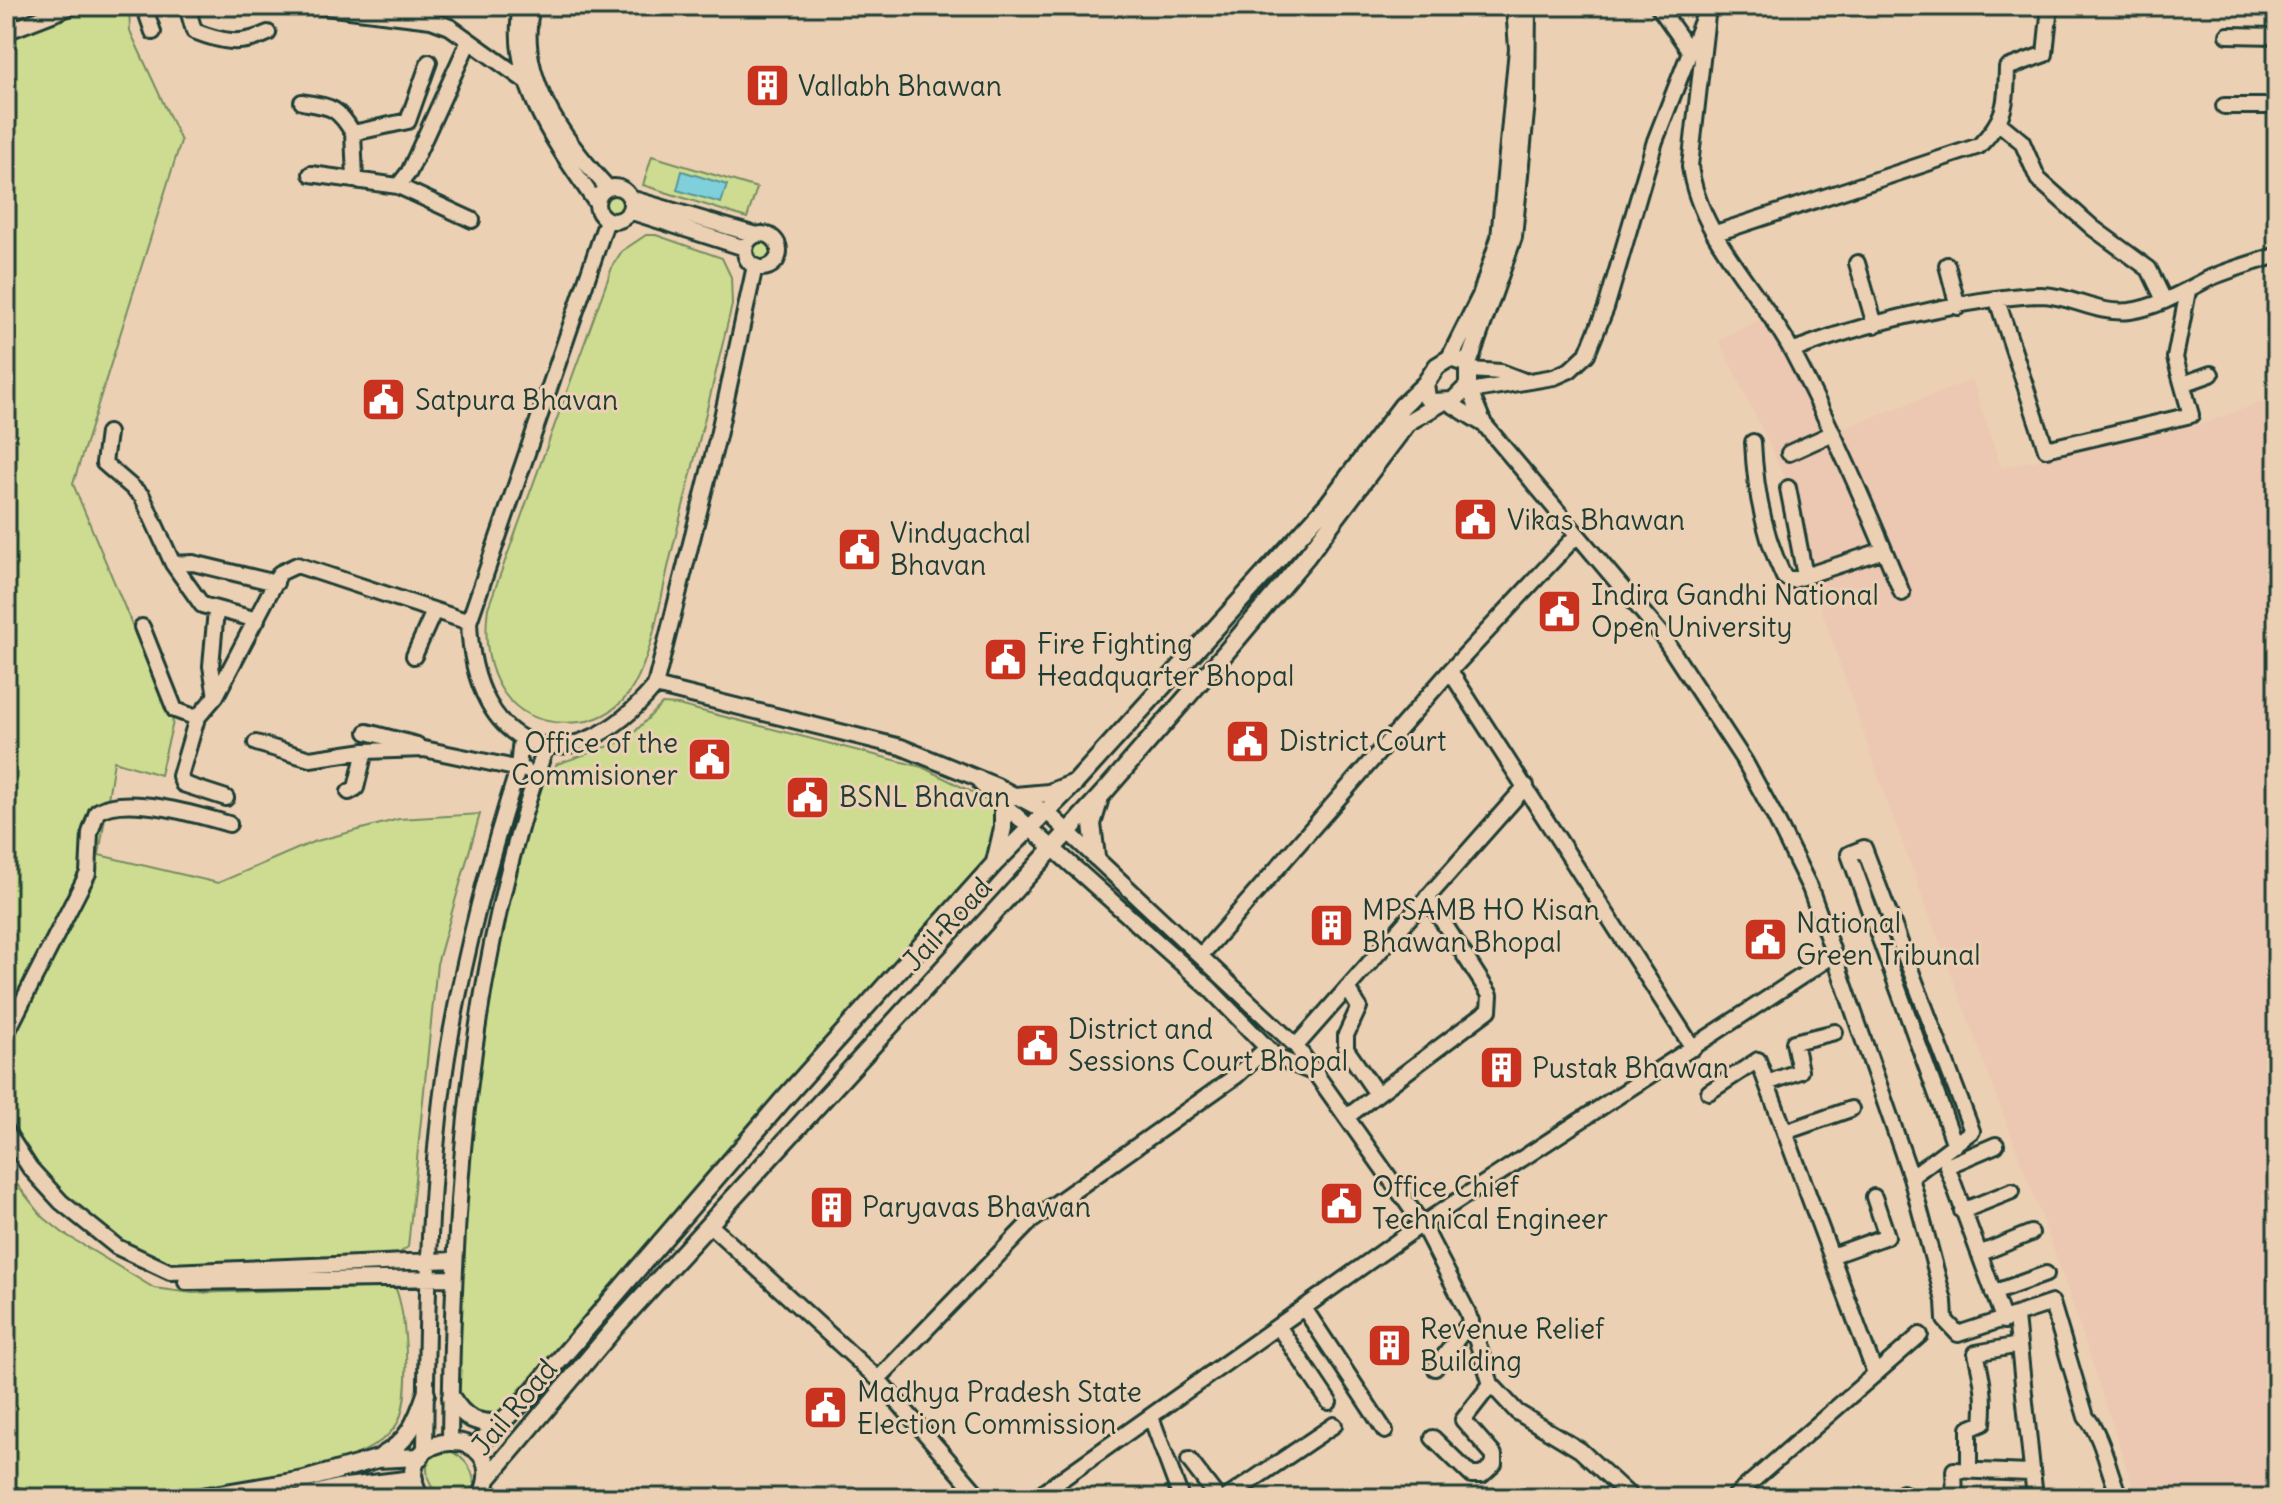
<svg xmlns="http://www.w3.org/2000/svg" width="2283" height="1504" font-family="Delius,sans-serif">
	<style>
		.built { fill: #ecc7b1 }
		.green { fill: #cddc90; stroke: #768c62; stroke-width: 2 }
		.water { fill: #80d0dc; stroke: #599599; stroke-width: 2 }
		.lines { fill: none; stroke-linecap: round; stroke-linejoin: round }
		.minor-casing { stroke: #1f3d34; stroke-width: 20 }
		.major-casing { stroke: #1f3d34; stroke-width: 22 }
		.minor { stroke: #ecd0b3; stroke-width: 14 }
		.major { stroke: #ecd0b3; stroke-width: 16 }
		.labels { text-anchor: middle; dominant-baseline: central; stroke-width: 6; stroke-linejoin: round; paint-order: stroke }
		.poi-label { font-size: 28px; fill: #1f3d34; stroke: #ecd0b3; text-anchor: start }
		.street-label { font-size: 28px; fill: #1f3d34; stroke: #ecd0b3 }
	</style>
	<rect width="100%" height="100%" fill="#ecd0b3"/>
	<filter id="ink" filterUnits="userSpaceOnUse"><feTurbulence type="fractalNoise" baseFrequency=".0125" numOctaves="2"/><feDisplacementMap in="SourceGraphic" scale="16" xChannelSelector="R" yChannelSelector="G"/><feConvolveMatrix kernelMatrix="1 2 1 2 8 2 1 2 1" color-interpolation-filters="sRGB"/></filter>
	<g filter="url(#ink)">
		<!-- built -->
		<path class="built" d="M1775,312L1843,429L1972,380L2001,468L2202,424L2277,397V1190L2262,1195L2269,1243L2277,1242V1498H2137L2060,1266L1887,801L1817,596L1793,494L1719,340Z
			M395,1480L402,1498H331Z"/>
		<!-- green -->
		<path class="green" d="M98,6H129L130,31L181,141L73,484L173,722L160,775L114,761L99,855L218,883L313,842L399,819L480,814L437,964L408,1247L388,1261C320,1264 241,1275 175,1265C124,1257 51,1190 25,1147C17,1135 12,1121 6,1108V40Z
			M652,156L757,188L747,218L643,185Z
			M605 204a9 9 0 1 1 18 0a9 9 0 1 1-18 0Z
			M646,235H656L722,258L731,277L732,305C712,390 691,474 670,559C660,600 654,649 633,687C622,706 602,720 580,722C507,730 479,672 488,608L613,265L622,251Z
			M752 251a10 10 0 1 1 20 0a10 10 0 1 1-20 0Z
			M662,704L678,705L922,767L990,801L1016,826L500,1412L463,1426L457,1420L455,1231L488,968L536,791L557,764L627,740Z
			M6,1171L43,1217L63,1233L154,1288L192,1293L395,1287C407,1312 412,1399 397,1424C355,1493 78,1504 6,1488Z
			M448,1450C468,1458 479,1477 472,1498H440C428,1485 422,1470 432,1453Z"/>
		<!-- water -->
		<path class="water" d="M682,171L727,185L721,203L677,190Z"/>
		<g class="lines">
			<defs>
				<path id="minor" d="M7,6L9,31
					M144,6L153,32
					M187,6L194,31C222,42 241,46 268,33
					M317,6L431,20L450,27L527,82
					M521,6C507,81 557,146 597,204
					M532,6C515,75 564,141 608,188
					M1658,6L1689,50
					M1708,7L1690,166C1699,237 1761,291 1793,353C1834,431 1869,512 1902,593
					M6,32L73,6
					M2228,35L2277,36
					M302,102C331,107 337,106 353,133
					M2224,106H2277
					M1999,123L2022,142L2038,179L2093,228L2149,269L2164,300
					M311,174L398,186L409,172L468,43
					M355,178L353,133L408,121L429,62
					M398,186L472,220
					M597 204a17 17 0 1 1 34 0a17 17 0 1 1-34 0Z
					M630,198L756,235
					M629,211L745,248
					M607,220L469,622C474,754 570,789 655,686L718,436L755,266
					M1716,233L1979,146C2006,118 2006,105 2007,68L2045,54L2050,6
					M745 251a17 17 0 1 1 34 0a17 17 0 1 1-34 0Z
					M1857,263L1875,325
					M1947,265L1958,307
					M1997,300L2046,449L2191,415L2175,358L2188,291
					M1792,351C1857,325 1971,297 2041,295C2071,295 2096,315 2130,311C2158,307 2183,292 2208,279C2230,269 2254,263 2277,255
					M1470,370L1501,372L1522,380
					M2183,384L2211,374
					M1468,386L1484,424L1661,634L1745,762L1774,815L1810,888L1834,955L1911,1177L1944,1301L1945,1320L1958,1334L2052,1303L2086,1417C2103,1436 2108,1472 2120,1498
					M1464,392L1554,377L1570,370L1587,354L1606,308L1655,141L1702,21
					M1448,402L1483,424
					M108,433L104,463L142,496L173,564L202,605L257,620
					M1753,442C1755,487 1764,536 1784,577L1793,580L1884,550
					M1789,453L1831,434
					M1788,488L1805,576
					M173,564L193,563L276,583
					M216,610L211,666L216,696
					M142,627L175,710L197,718
					M414,656L434,611
					M1450,671L1693,1048
					M655,686L901,747L997,786L1048,813L1296,1046L1422,1224L1467,1311L1491,1384L1517,1412L1580,1450L1632,1498
					M367,732L417,745
					M256,743L310,759L365,751
					M981,784L1209,988L1276,1057L1317,1074
					M349,792L356,788L365,751L424,749L525,770
					M226,798L183,784L180,776L197,718L216,696L280,573L297,565L469,622
					M1202,954L1450,671L1576,536
					M1347,988L1359,1007L1346,1035V1049L1377,1094
					M6,1034L88,873L90,833L97,812C125,793 198,815 229,824
					M1296,1046L1526,786
					M1767,1083L1800,1071L1794,1042L1835,1032
					M1709,1092L1758,1060L1875,1373
					M1348,1116L1489,1010L1490,995L1427,897
					M6,1131L30,1168L61,1202L117,1247L170,1272L454,1260
					M1785,1132L1851,1109
					M1996,1145L1947,1166L2004,1321
					M1911,1177L1972,1131L1864,848L1849,854L1955,1145
					M1962,1211L2012,1191
					M711,1226L878,1379L981,1498
					M1979,1254L2031,1233
					M1831,1256L1887,1236L1874,1197
					M186,1282L453,1278
					M1993,1293L2046,1274
					M1304,1308L1385,1431
					M2016,1317L2035,1498
					M1278,1326L1329,1402
					M1435,1368L1471,1321
					M878,1379L1031,1221L1236,1076L1267,1048
					M1151,1417L1181,1498
					M1433,1438L1471,1475H1482L1494,1464V1455L1463,1420L1491,1384
					M450,1440C453,1206 466,970 546,747
					M425,1450C427,1320 427,1186 447,1057C463,959 488,863 518,769L521,738
					M1189,1460L1218,1498
					M1969,1469V1429L1983,1423C1986,1397 1982,1378 1976,1353L2019,1345
					M1035,1498L1422,1224L1834,955
					M1226,1498L1334,1425
					M1733,1498L1920,1335
					M1902,1498L1903,1493
					M1955,1498L1954,1470L2030,1473"/>
				<path id="major" d="M1450,358L1481,296L1500,238L1518,49L1515,6
					M1450,358L1468,364V386L1453,401L1432,402L1427,398L1425,384L1437,366Z
					M1468,364L1513,237L1526,102L1527,6
					M1015,796L1049,793L1072,784
					M1096,857L1092,824L1099,801
					M995,862L1003,828V802
					M451,1397C465,1420 476,1424 503,1423
					M474,1448L526,1399L782,1101L995,863L1076,782L1328,504L1402,406L1425,384
					M382,1456C408,1441 416,1423 426,1394
					M487,1479L617,1325L1106,790L1227,651L1307,556L1408,422L1441,403
					M6,1494L19,1498
					M196,1498L304,1480L377,1459L420,1457
					M301,1498L338,1488L414,1479
					M420,1498C382,1428 517,1419 481,1498"/>
			</defs>
			<!-- minor casing -->
			<use href="#minor" class="minor-casing"/>
			<!-- major casing -->
			<use href="#major" class="major-casing"/>
			<!-- minor -->
			<use href="#minor" class="minor"/>
			<!-- major -->
			<use href="#major" class="major"/>
		</g>
	</g>
	<!-- icons -->
	<defs>
		<symbol id="building-square" viewBox="-11 -11 22 22"><rect x="-9" y="-9" width="18" height="18" rx="4" fill="#c8321e" stroke="#ecd0b3"/><path d="M-4-6H4V6H1V3H-1V6H-4ZM-2.5-4.3h1.7v1.8h-1.7ZM.8-4.3h1.7v1.8H.8ZM-2.5-1h1.7V.8h-1.7ZM.8-1h1.7V.8H.8Z" fill="#fff"/></symbol>
		<symbol id="civic-square" viewBox="-11 -11 22 22"><rect x="-9" y="-9" width="18" height="18" rx="4" fill="#c8321e" stroke="#ecd0b3"/><path d="M-.6-6.5H3V-4.5H.6V-3L4-1V1h2V6H-6V1h2V-1L-.6-3ZM-1.2 2.5V6h2.4V2.5Z" fill="#fff"/></symbol>
	</defs>
	<g fill-rule="evenodd">
		<use href="#building-square" x="742" y="60" width="51" height="51"/>
		<use href="#civic-square" x="358" y="374" width="51" height="51"/>
		<use href="#civic-square" x="1450" y="494" width="51" height="51"/>
		<use href="#civic-square" x="834" y="524" width="51" height="51"/>
		<use href="#civic-square" x="1534" y="586" width="51" height="51"/>
		<use href="#civic-square" x="980" y="634" width="51" height="51"/>
		<use href="#civic-square" x="1222" y="716" width="51" height="51"/>
		<use href="#civic-square" x="684" y="734" width="51" height="51"/>
		<use href="#civic-square" x="782" y="772" width="51" height="51"/>
		<use href="#building-square" x="1306" y="900" width="51" height="51"/>
		<use href="#civic-square" x="1740" y="914" width="51" height="51"/>
		<use href="#civic-square" x="1012" y="1020" width="51" height="51"/>
		<use href="#building-square" x="1476" y="1042" width="51" height="51"/>
		<use href="#civic-square" x="1316" y="1178" width="51" height="51"/>
		<use href="#building-square" x="806" y="1182" width="51" height="51"/>
		<use href="#building-square" x="1364" y="1320" width="51" height="51"/>
		<use href="#civic-square" x="800" y="1382" width="51" height="51"/>
	</g>
	<g class="labels">
		<!-- poi labels -->
		<g class="poi-label">
			<text x="798" y="86">Vallabh Bhawan</text>
			<text x="415" y="400">Satpura Bhavan</text>
			<text x="1507" y="520">Vikas Bhawan</text>
			<text x="890" y="533">Vindyachal<tspan x="890" dy="32">Bhavan</tspan></text>
			<text x="1591" y="595">Indira Gandhi National<tspan x="1591" dy="32">Open University</tspan></text>
			<text x="1037" y="644">Fire Fighting<tspan x="1037" dy="32">Headquarter Bhopal</tspan></text>
			<text x="1279" y="741">District Court</text>
			<text x="678" y="743" text-anchor="end">Office of the<tspan x="678" dy="32">Commisioner</tspan></text>
			<text x="839" y="797">BSNL Bhavan</text>
			<text x="1362" y="910">MPSAMB HO Kisan<tspan x="1362" dy="32">Bhawan Bhopal</tspan></text>
			<text x="1796" y="923">National<tspan x="1796" dy="32">Green Tribunal</tspan></text>
			<text x="1068" y="1029">District and<tspan x="1068" dy="32">Sessions Court Bhopal</tspan></text>
			<text x="1532" y="1068">Pustak Bhawan</text>
			<text x="1372" y="1187">Office Chief<tspan x="1372" dy="32">Technical Engineer</tspan></text>
			<text x="862" y="1207">Paryavas Bhawan</text>
			<text x="1420" y="1329">Revenue Relief<tspan x="1420" dy="32">Building</tspan></text>
			<text x="857" y="1392">Madhya Pradesh State<tspan x="857" dy="32">Election Commission</tspan></text>
		</g>
		<!-- street labels -->
		<g class="street-label">
			<text transform="translate(947 924) rotate(-47)">Jail Road</text>
			<text transform="translate(514 1407) rotate(-50)">Jail Road</text>
		</g>
	</g>
	<!-- margin -->
	<rect width="2283" height="1504" fill="none" stroke="#ecd0b3" stroke-width="32"/>
	<rect x="16" y="16" width="2251" height="1472" fill="none" stroke="#1f3d34" stroke-width="3" filter="url(#ink)"/>
</svg>
